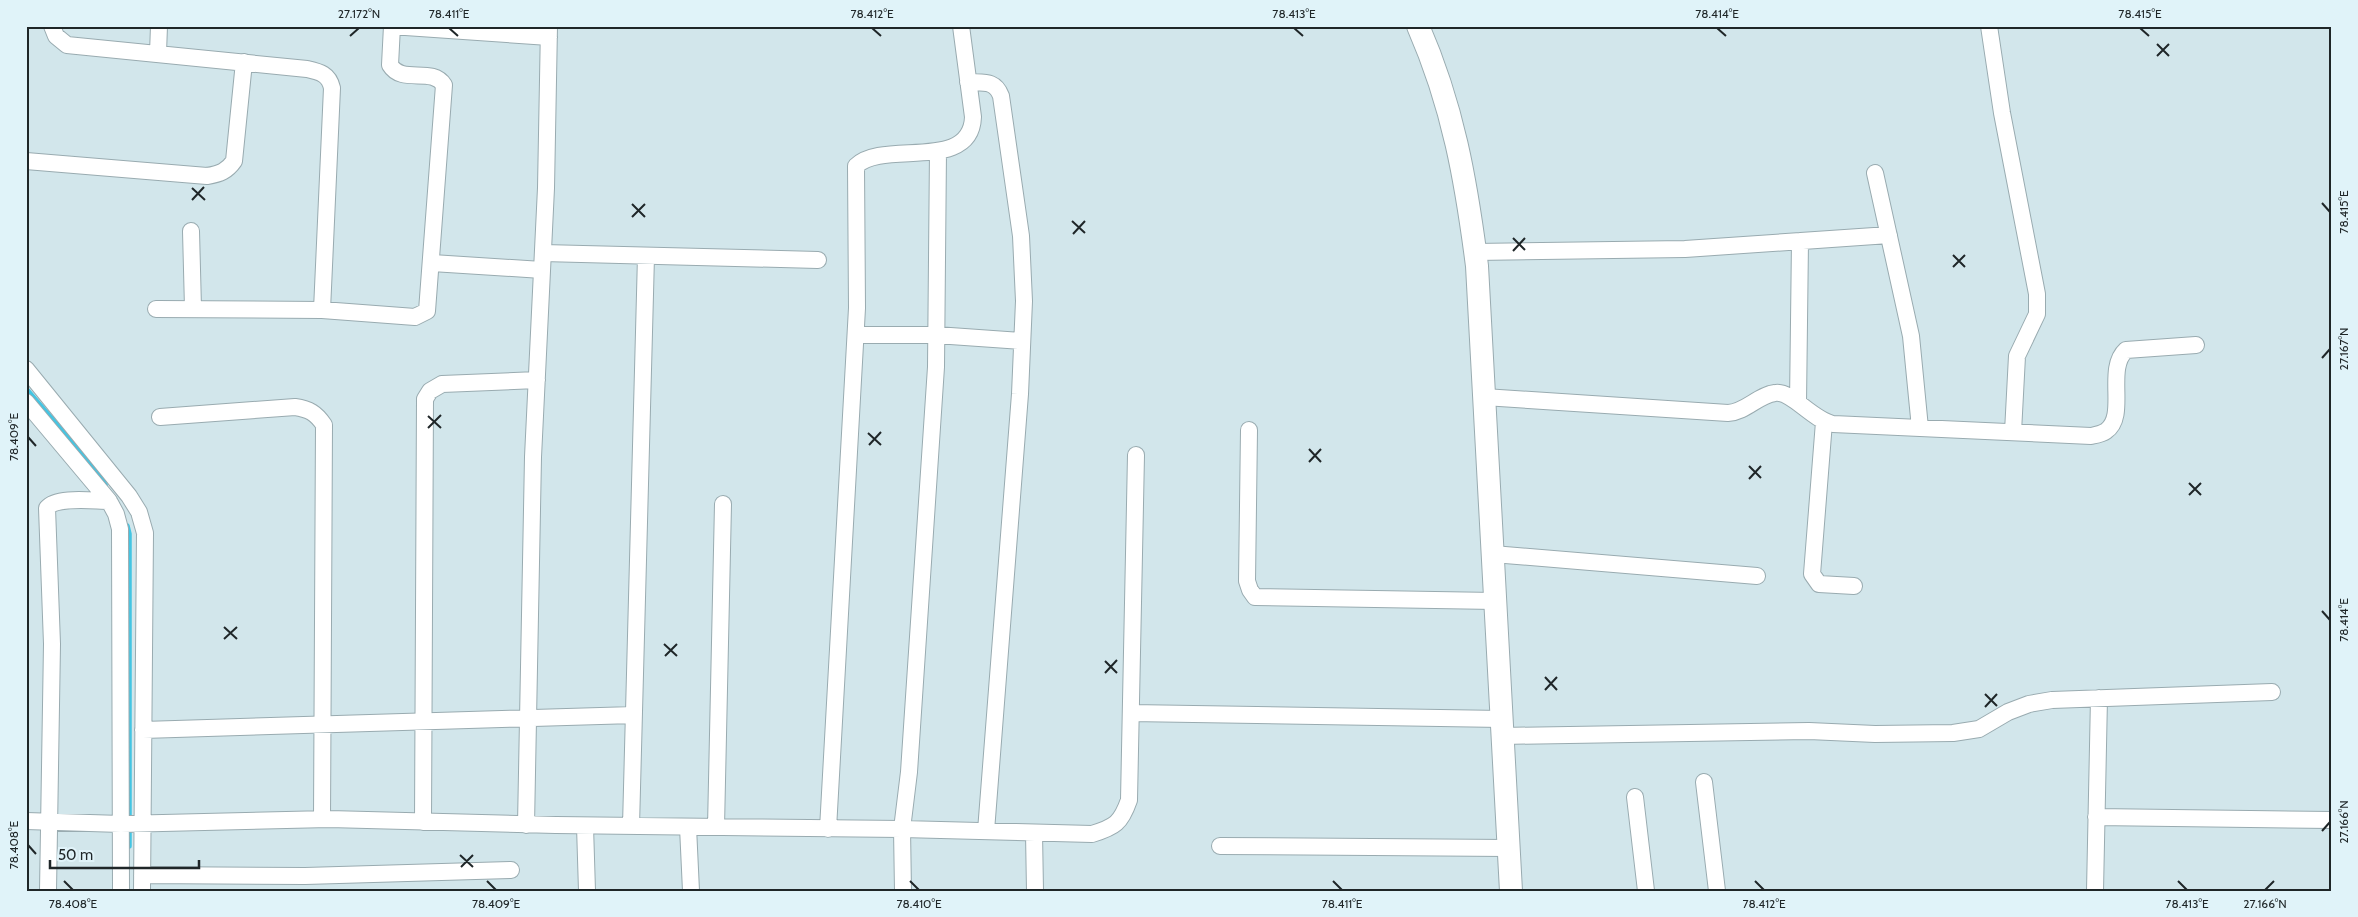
<svg xmlns="http://www.w3.org/2000/svg" width="2358" height="917" font-family="Cabin,sans-serif">
	<style>
		.lines { fill: none; stroke-linecap: round; stroke-linejoin: round }
		.stream { stroke: #43c5e3; stroke-width: 5.5 }
		.street-casing { stroke: #99abb0; stroke-width: 18 }
		.secondary-casing { stroke: #99abb0; stroke-width: 24 }
		.street { stroke: #fff; stroke-width: 16 }
		.secondary { stroke: #fff; stroke-width: 22 }
		.ticks { fill: none; stroke: #1f2628; stroke-width: 2 }
		.neatline { fill: none; stroke: #1f2628; stroke-width: 2 }
		.ticks-label { font-size: 12px; text-anchor: middle; fill: #1f2628 }
	</style>
	<rect width="100%" height="100%" fill="#d2e6eb"/>
	<g class="lines">
		<!-- stream -->
		<path class="stream" d="M26,389L95,469L105,485
			M127,526L129,534V846"/>
		<defs>
			<path id="street" d="M52,26L56,36L67,45L307,69C320,72 329,74 332,88L322,310
				M391,26L549,37
				M1989,26L2002,113L2037,294V314L2017,356L2013,432
				M158,53L159,26
				M968,82C984,83 995,80 1001,96L1021,236L1024,301L1020,394L986,831
				M26,161L207,176C220,174 227,171 234,161L244,62
				M1875,173L1911,336L1920,428
				M191,231L193,308
				M1475,252L1685,249L1889,235
				M543,253L818,260
				M432,263L542,270
				M156,309L322,310L415,317L427,311L444,85C432,66 402,85 390,65L392,26
				M856,335H936L1022,341
				M26,369L129,496L139,512L145,533L142,891
				M1484,397L1728,413C1746,412 1758,395 1775,393C1791,390 1812,420 1833,424L2091,436C2096,435 2102,434 2106,431C2128,416 2105,369 2126,350L2196,345
				M26,402L109,501L116,514L120,529L121,891
				M1798,403L1800,241
				M160,417L295,407C309,409 316,413 324,425L322,819
				M1824,422L1812,574L1819,584L1854,586
				M1249,430L1247,581L1250,590L1255,597L1495,601
				M1493,554L1757,576
				M1131,713L1502,719
				M143,730L634,715
				M1502,736L1809,731L1875,734L1953,733L1979,729L2008,712L2029,704L2052,700L2272,692
				M1704,782L1717,891
				M1635,797L1646,891
				M2096,817L2332,820
				M26,821L121,824L329,819L556,825L902,829L1092,834C1115,827 1121,823 1129,800L1136,455
				M423,822L425,399L430,391L442,384L537,380
				M526,825L533,457L546,188L549,26
				M585,826L587,891
				M631,826L646,256
				M688,827L691,891
				M716,827L723,504
				M828,829L857,308L856,166C883,139 971,173 973,117L961,26
				M1034,833L1035,891
				M1220,846L1508,848
				M142,875L305,876L511,870
				M48,891L52,644L47,508C57,496 93,501 109,501
				M903,891L902,829L909,772L936,367L938,151
				M2095,891L2099,698"/>
			<path id="secondary" d="M1418,26C1453,106 1466,180 1477,266L1511,891"/>
		</defs>
		<!-- street casing -->
		<use href="#street" class="street-casing"/>
		<!-- secondary casing -->
		<use href="#secondary" class="secondary-casing"/>
		<!-- street -->
		<use href="#street" class="street"/>
		<!-- secondary -->
		<use href="#secondary" class="secondary"/>
	</g>
	<!-- ticks -->
	<path class="ticks" d="M449,28L458,36M872,28L881,36M1294,28L1303,36M1717,28L1726,36M2140,28L2149,36M350,36L359,28M2157,44L2169,56M2157,56L2169,44M192,188L205,200M192,200L204,187M2322,203L2330,212M632,204L645,217M632,217L645,204M1072,221L1085,233M1073,234L1085,221M1513,238L1525,250M1513,251L1525,238M1953,255L1965,267M1953,267L1965,255M2322,358L2330,349M428,416L441,428M428,428L441,415M868,433L881,445M28,437L36,446M869,445L881,432M1309,449L1321,462M1309,462L1321,449M1749,466L1761,478M1749,479L1761,466M2189,483L2201,495M2189,495L2201,483M2322,611L2330,620M224,627L237,639M224,639L237,627M664,644L677,656M665,656L677,644M1105,661L1117,673M1105,673L1117,660M1545,677L1557,690M1545,690L1557,677M1985,694L1997,706M1985,707L1997,694M2322,831L2330,822M28,845L36,854M460,855L473,867M461,867L473,855M64,881L73,890M487,881L496,890M910,881L919,890M1333,881L1342,890M1755,881L1764,890M2178,881L2187,890M2265,890L2274,881"/>
	<!-- border -->
	<rect width="2358" height="917" fill="none" stroke="#e0f3f9" stroke-width="55"/>
	<!-- scale -->
	<path d="M50 860v8h149v-8" fill="none" stroke="#1f2628" stroke-width="2.5"/>
	<text x="58" y="860" font-size="15" fill="#1f2628" stroke="#e0f3f9" stroke-width="4" paint-order="stroke">50 m</text>
	<rect x="28" y="28" width="2302" height="862" class="neatline"/>
	<g class="ticks-label">
		<text x="359" y="18">27.172°N</text>
		<text x="449" y="18">78.411°E</text>
		<text x="872" y="18">78.412°E</text>
		<text x="1294" y="18">78.413°E</text>
		<text x="1717" y="18">78.414°E</text>
		<text x="2140" y="18">78.415°E</text>
		<text transform="translate(2344 212) rotate(-90)" y="4">78.415°E</text>
		<text transform="translate(2344 349) rotate(-90)" y="4">27.167°N</text>
		<text transform="translate(14 437) rotate(-90)" y="4">78.409°E</text>
		<text transform="translate(2344 620) rotate(-90)" y="4">78.414°E</text>
		<text transform="translate(2344 822) rotate(-90)" y="4">27.166°N</text>
		<text transform="translate(14 845) rotate(-90)" y="4">78.408°E</text>
		<text x="73" y="908">78.408°E</text>
		<text x="496" y="908">78.409°E</text>
		<text x="919" y="908">78.410°E</text>
		<text x="1342" y="908">78.411°E</text>
		<text x="1764" y="908">78.412°E</text>
		<text x="2187" y="908">78.413°E</text>
		<text x="2265" y="908">27.166°N</text>
	</g>
</svg>
